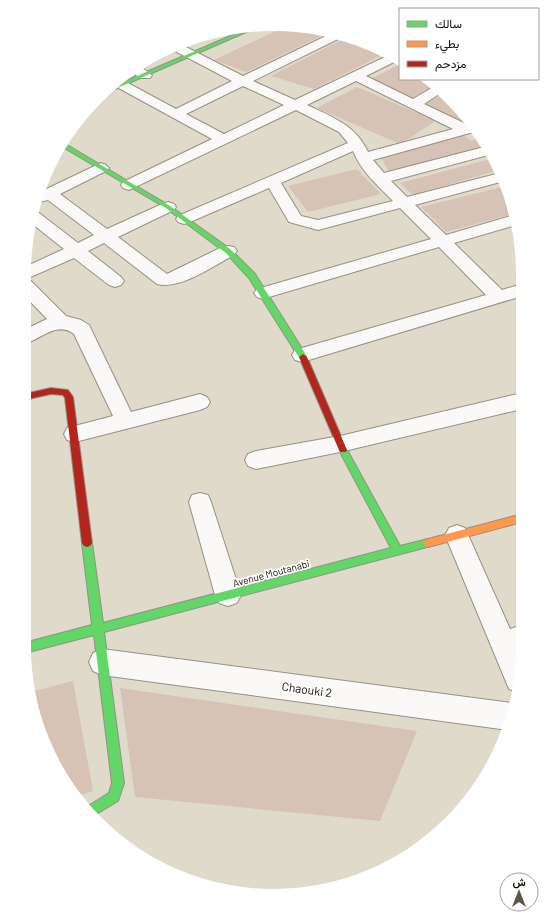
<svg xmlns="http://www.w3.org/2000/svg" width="547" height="920" font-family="Barlow,Vazirmatn,sans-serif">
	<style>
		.building { fill: #d6c3b5 }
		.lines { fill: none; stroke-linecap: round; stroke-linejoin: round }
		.street-casing { stroke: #969185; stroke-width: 2 }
		.fast-casing { stroke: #969185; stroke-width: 2 }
		.slow-casing { stroke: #969185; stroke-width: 2 }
		.jam-casing { stroke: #969185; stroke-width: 2 }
		.street { fill: #faf9f7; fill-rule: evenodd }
		.fast { fill: #63d668; fill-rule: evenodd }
		.slow { fill: #ff974d; fill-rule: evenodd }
		.jam { fill: #b3261e; fill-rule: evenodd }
		.labels { text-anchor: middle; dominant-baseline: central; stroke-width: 3.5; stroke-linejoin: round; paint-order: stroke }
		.street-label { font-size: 10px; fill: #120d04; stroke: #fff }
		.near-street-label { font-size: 12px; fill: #120d04; stroke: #fff }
	</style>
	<rect width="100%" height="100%" fill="#e0daca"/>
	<!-- building -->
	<path class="building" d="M280,29H322L329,32L246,72L214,60Z
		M345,38L384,54L314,89L271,76Z
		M400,64V79H427L434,85L432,87L410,100L367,81Z
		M357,87L436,121L400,144L317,108Z
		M444,94L461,109L472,125L467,128L421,105Z
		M463,135L472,141L481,136L488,147L389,172L381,158Z
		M494,158L499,170L413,195L400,183Z
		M357,169L381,194L308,212L288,186Z
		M506,186L514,214L446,232L421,207Z
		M73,681L93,791L75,797L37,726L31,692Z
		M120,688L417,731L380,821L135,797Z"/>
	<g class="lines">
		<defs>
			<path id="street" d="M332,33L342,37L253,81L295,100L387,56L398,60L366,76L413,99L435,86L442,92L424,104L468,125L472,124L477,131L373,160L384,173L488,146L492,154L391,181L407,197L500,173L504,181L415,205L446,235L514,215L516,225L454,243L502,290L522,284V296L302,362L295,360L292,355L295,350L486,295L439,247L269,297L263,299L257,297L254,293L257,289L431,239L400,208L318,230L289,222L269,188L190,222L184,224L178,222L176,219L178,216L348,143L339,132L296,110L129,190L123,188L121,185L123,182L212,139L115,86L120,81L126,82L176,109L232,81L173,50L184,46L243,76ZM356,81L453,129L368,152C356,125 332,117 307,105ZM243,86L284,105L224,134L186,114ZM353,151C361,171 378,186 393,201L318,220L301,216L281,183Z
				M138,65L152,75L150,78H140L130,71Z
				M101,163L106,165L109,168L106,171L60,194L107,229L162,204L168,202L174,204L176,207L174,210L118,237L167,274L222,247L228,246L234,247L237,251L234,255C213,266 180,290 157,284L104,243L88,251L121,277L124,281L121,285L115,287L109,285L74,258L26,279L31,281L66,316L81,320L89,325L131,412L200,394L207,397L210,402L207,407L200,410L75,442L67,440L64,434L67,428L113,416L74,334C56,321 42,339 24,344V330L47,319L24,295L25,267L64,249L31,223L34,211L39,213L78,243L94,235L48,200L35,203L38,193Z
				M522,393V409L340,452L256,469L248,466L245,460L248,454L256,451L340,436Z
				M200,493L208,495L211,502L241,595L237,603L228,606L219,603L215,595L189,502L192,495Z
				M457,525L465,528L510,629L522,625V649L519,650L522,663L517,692L509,689L445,535L449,528Z
				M102,649L512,703L514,704L508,730L102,675L93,671L89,662L93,653Z"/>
			<path id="fast" d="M247,29H253L115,89H112L116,85Z
				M62,142L170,206L230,249L255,274L306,355L307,357L306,359H300L249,278L226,253L166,208L61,146Z
				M343,447L346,448L400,546L428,539L431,540L433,543L431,546L104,632L124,783L118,801L93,816L85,808L109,793L112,783L94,635L25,653L24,643L92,625L82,543L84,540L87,539L90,540L92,543L103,623L391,548L339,450L340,448Z"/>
			<path id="slow" d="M522,514V522L428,547L425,546L423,543L425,540L428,539Z"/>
			<path id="jam" d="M303,354L307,357L347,450L346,452H340L339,450L299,357Z
				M51,388L68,390L73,397L92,543L90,546L87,547L84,546L82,543L65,398L63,395L51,394L24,400V394Z"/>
		</defs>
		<!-- street casing -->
		<use href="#street" class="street-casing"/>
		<!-- fast casing -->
		<use href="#fast" class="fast-casing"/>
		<!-- slow casing -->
		<use href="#slow" class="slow-casing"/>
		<!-- jam casing -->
		<use href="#jam" class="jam-casing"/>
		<!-- street -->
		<use href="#street" class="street"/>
		<!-- fast -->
		<use href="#fast" class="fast"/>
		<!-- slow -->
		<use href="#slow" class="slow"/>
		<!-- jam -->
		<use href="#jam" class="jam"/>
	</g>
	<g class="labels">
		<!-- street labels -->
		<g class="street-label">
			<text transform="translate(271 573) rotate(-15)">Avenue Moutanabi</text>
		</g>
		<!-- near-street labels -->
		<g class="near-street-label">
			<text transform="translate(307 689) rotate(8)">Chaouki 2</text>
		</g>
	</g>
	<!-- crop -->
	<path d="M0 0H547V920H0ZM273 31H274A242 242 0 0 1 516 273V647A242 242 0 0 1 274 889H273A242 242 0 0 1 31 647V273A242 242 0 0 1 273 31Z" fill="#fff" fill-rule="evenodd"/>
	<!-- legend -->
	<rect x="399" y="8" width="140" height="72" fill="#ffffff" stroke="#a09e9b"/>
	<rect x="407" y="21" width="20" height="6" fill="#63d668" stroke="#a09e9b"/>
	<text x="435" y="28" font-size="12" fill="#120d04">سالك</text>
	<rect x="407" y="41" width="20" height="6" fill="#ff974d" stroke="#a09e9b"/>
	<text x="435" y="48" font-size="12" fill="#120d04">بطيء</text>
	<rect x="407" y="61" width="20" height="6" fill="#b3261e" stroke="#a09e9b"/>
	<text x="435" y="68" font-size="12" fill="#120d04">مزدحم</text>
	<!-- north arrow -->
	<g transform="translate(519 892)"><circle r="19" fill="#ffffff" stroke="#a09e9b"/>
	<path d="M0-3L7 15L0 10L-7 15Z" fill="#5a5549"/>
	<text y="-6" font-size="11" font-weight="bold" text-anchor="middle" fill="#120d04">ش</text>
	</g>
</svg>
